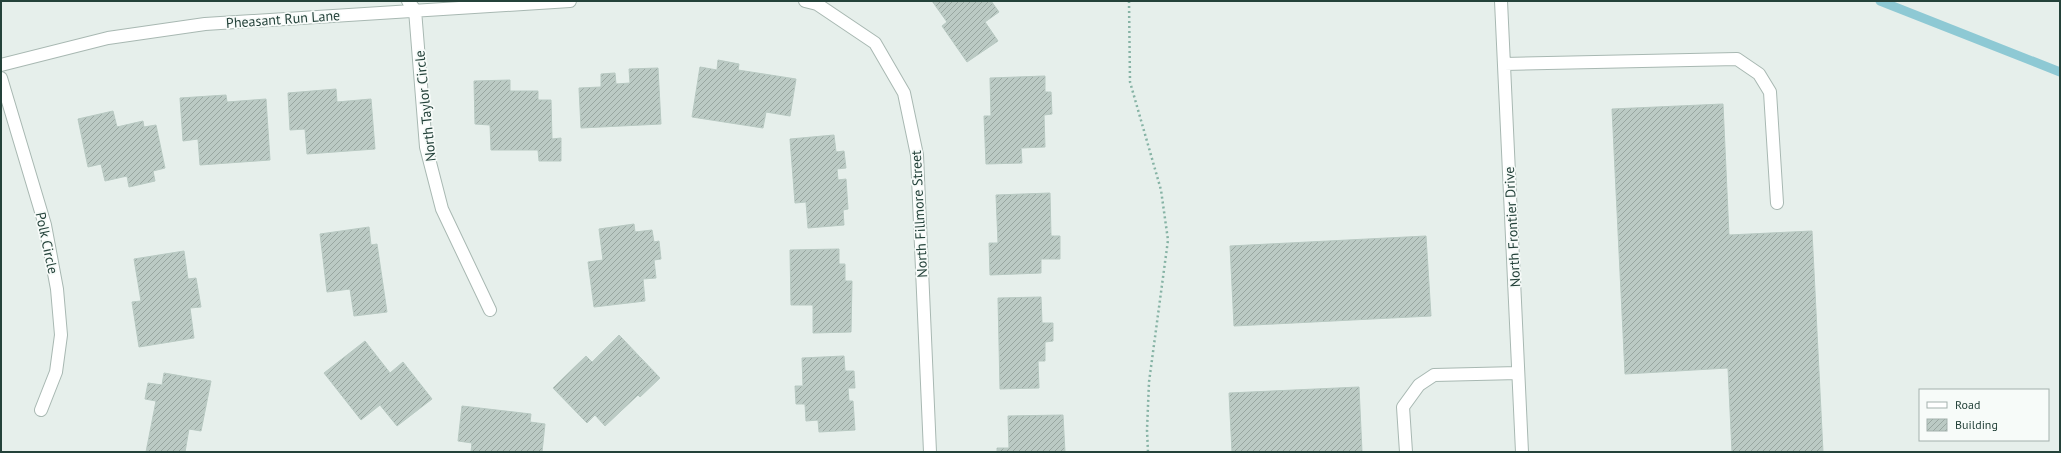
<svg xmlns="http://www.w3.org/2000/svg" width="2061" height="453" font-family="'PT Sans',sans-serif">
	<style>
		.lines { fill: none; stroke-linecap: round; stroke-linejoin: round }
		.stream { stroke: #8ec9d4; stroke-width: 9 }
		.building { fill: url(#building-hatch); stroke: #b8c9c2 }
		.minor-casing { stroke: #a8b8b2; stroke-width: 14 }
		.path { stroke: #86b3a5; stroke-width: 2.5; stroke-dasharray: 2 3; stroke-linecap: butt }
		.minor { stroke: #fff; stroke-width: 12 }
		.labels { text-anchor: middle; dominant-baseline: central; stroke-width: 3.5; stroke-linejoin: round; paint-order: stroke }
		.street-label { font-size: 14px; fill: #24423a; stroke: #f7fbf9 }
	</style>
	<defs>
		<pattern id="building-hatch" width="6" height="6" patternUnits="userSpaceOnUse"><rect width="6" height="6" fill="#bbcac4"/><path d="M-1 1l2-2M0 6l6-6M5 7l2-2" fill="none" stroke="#98a6a0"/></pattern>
	</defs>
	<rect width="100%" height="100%" fill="#e6efeb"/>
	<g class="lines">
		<!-- stream -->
		<path class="stream" d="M1880,1L2060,72"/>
	</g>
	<!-- building -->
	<path class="building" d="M932,1H991L999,12L985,22L998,41L967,62L942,26L947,22Z
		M718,60L739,64L738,70L796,79L790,116L766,112L763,128L692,117L700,67L717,70Z
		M658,68L661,124L581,128L579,88L601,87V74L615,73L616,84L630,83L629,69Z
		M1045,76V92H1051L1052,114L1044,115L1045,147L1021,148L1022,163L986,164L984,116H991L990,78Z
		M510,80V91H538V100H551L552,139L561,138V161H539L538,150H491L490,125L475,124L474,81Z
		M336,89L337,102L371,99L375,149L307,154L305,129L290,130L288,93Z
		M226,95L227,102L266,99L270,160L200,165L198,139L183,141L180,98Z
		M1723,104L1729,235L1812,231L1823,452H1732L1728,368L1625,374L1612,109Z
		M113,111L117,127L143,121L144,127L156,125L165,168L153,171L155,181L129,187L127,176L105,181L101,164L88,167L78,119Z
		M834,135L836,152L844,151L846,168L837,169L838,180L846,179L848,209L843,210L844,225L808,228L806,202L795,203L790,139Z
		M1050,193L1051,236H1060V259H1041V273L990,275L989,243H998L996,195Z
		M634,224L635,232L652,230L654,242L659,241L661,259L654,260L656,278L643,279L645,301L594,307L588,262L603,260L599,229Z
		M369,227L371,245L377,244L387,312L354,316L350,289L327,292L320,234Z
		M1426,236L1431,316L1234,326L1230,246Z
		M839,249V264H845V281H852L851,332L813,333V305H791L790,250Z
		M184,251L188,279L196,278L201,307L190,308L194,338L139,347L132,302L141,301L134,259Z
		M1041,297L1042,323H1053V341L1045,342V361H1038L1039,388L1000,389L998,298Z
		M619,335L660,378L640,397L638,395L605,426L595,415L587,423L553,388L586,356L592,362Z
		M365,341L390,373L403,362L432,399L397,426L380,405L361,420L324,373Z
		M844,356L845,371H854L855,388H848L849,401H853L855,430L819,432L818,420L806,421L805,404H796L795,386H803L802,358Z
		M164,373L211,381L201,431L189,429L185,452H146L156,401L145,399L148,383L162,385Z
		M1359,387L1362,452H1232L1229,393Z
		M462,406L531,414L530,422L545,424L542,452H471L472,443L458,441Z
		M1063,415L1065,452H997V448H1009L1008,416Z"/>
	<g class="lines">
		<defs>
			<path id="minor" d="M408,1L415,10L426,147L442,209L490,310
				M805,1L817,4L875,43L904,93L917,155L930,452
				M1501,1L1522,452
				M1504,64L1737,59L1759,74L1770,92L1777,203
				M1,65L108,38L205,24L570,1
				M1,78L45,225L57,289L61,335L56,372L41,410
				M1406,452L1403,407L1419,385L1434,375L1518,373"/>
		</defs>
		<!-- minor casing -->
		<use href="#minor" class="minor-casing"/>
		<!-- path -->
		<path class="path" d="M1129,1L1130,82L1161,190L1168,240L1149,382L1147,430L1148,452"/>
		<!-- minor -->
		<use href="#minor" class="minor"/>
	</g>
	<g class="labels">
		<!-- street labels -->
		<g class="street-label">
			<text transform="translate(283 19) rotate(-4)">Pheasant Run Lane</text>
			<text transform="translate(425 106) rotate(-96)">North Taylor Circle</text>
			<text transform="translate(919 214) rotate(-93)">North Fillmore Street</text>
			<text transform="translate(1512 227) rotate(-93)">North Frontier Drive</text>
			<text transform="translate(47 243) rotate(78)">Polk Circle</text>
		</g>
	</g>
	<!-- border -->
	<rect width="2061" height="453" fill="none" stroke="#24423a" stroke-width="4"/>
	<!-- legend -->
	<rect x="1919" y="389" width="130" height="52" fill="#f7fbf9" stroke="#a3b1ad"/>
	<rect x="1927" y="402" width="20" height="6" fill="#ffffff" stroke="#a3b1ad"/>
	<text x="1955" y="409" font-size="12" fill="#24423a">Road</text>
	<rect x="1927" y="419" width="20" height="12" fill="url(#building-hatch)" stroke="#a3b1ad"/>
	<text x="1955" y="429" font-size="12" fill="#24423a">Building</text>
</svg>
